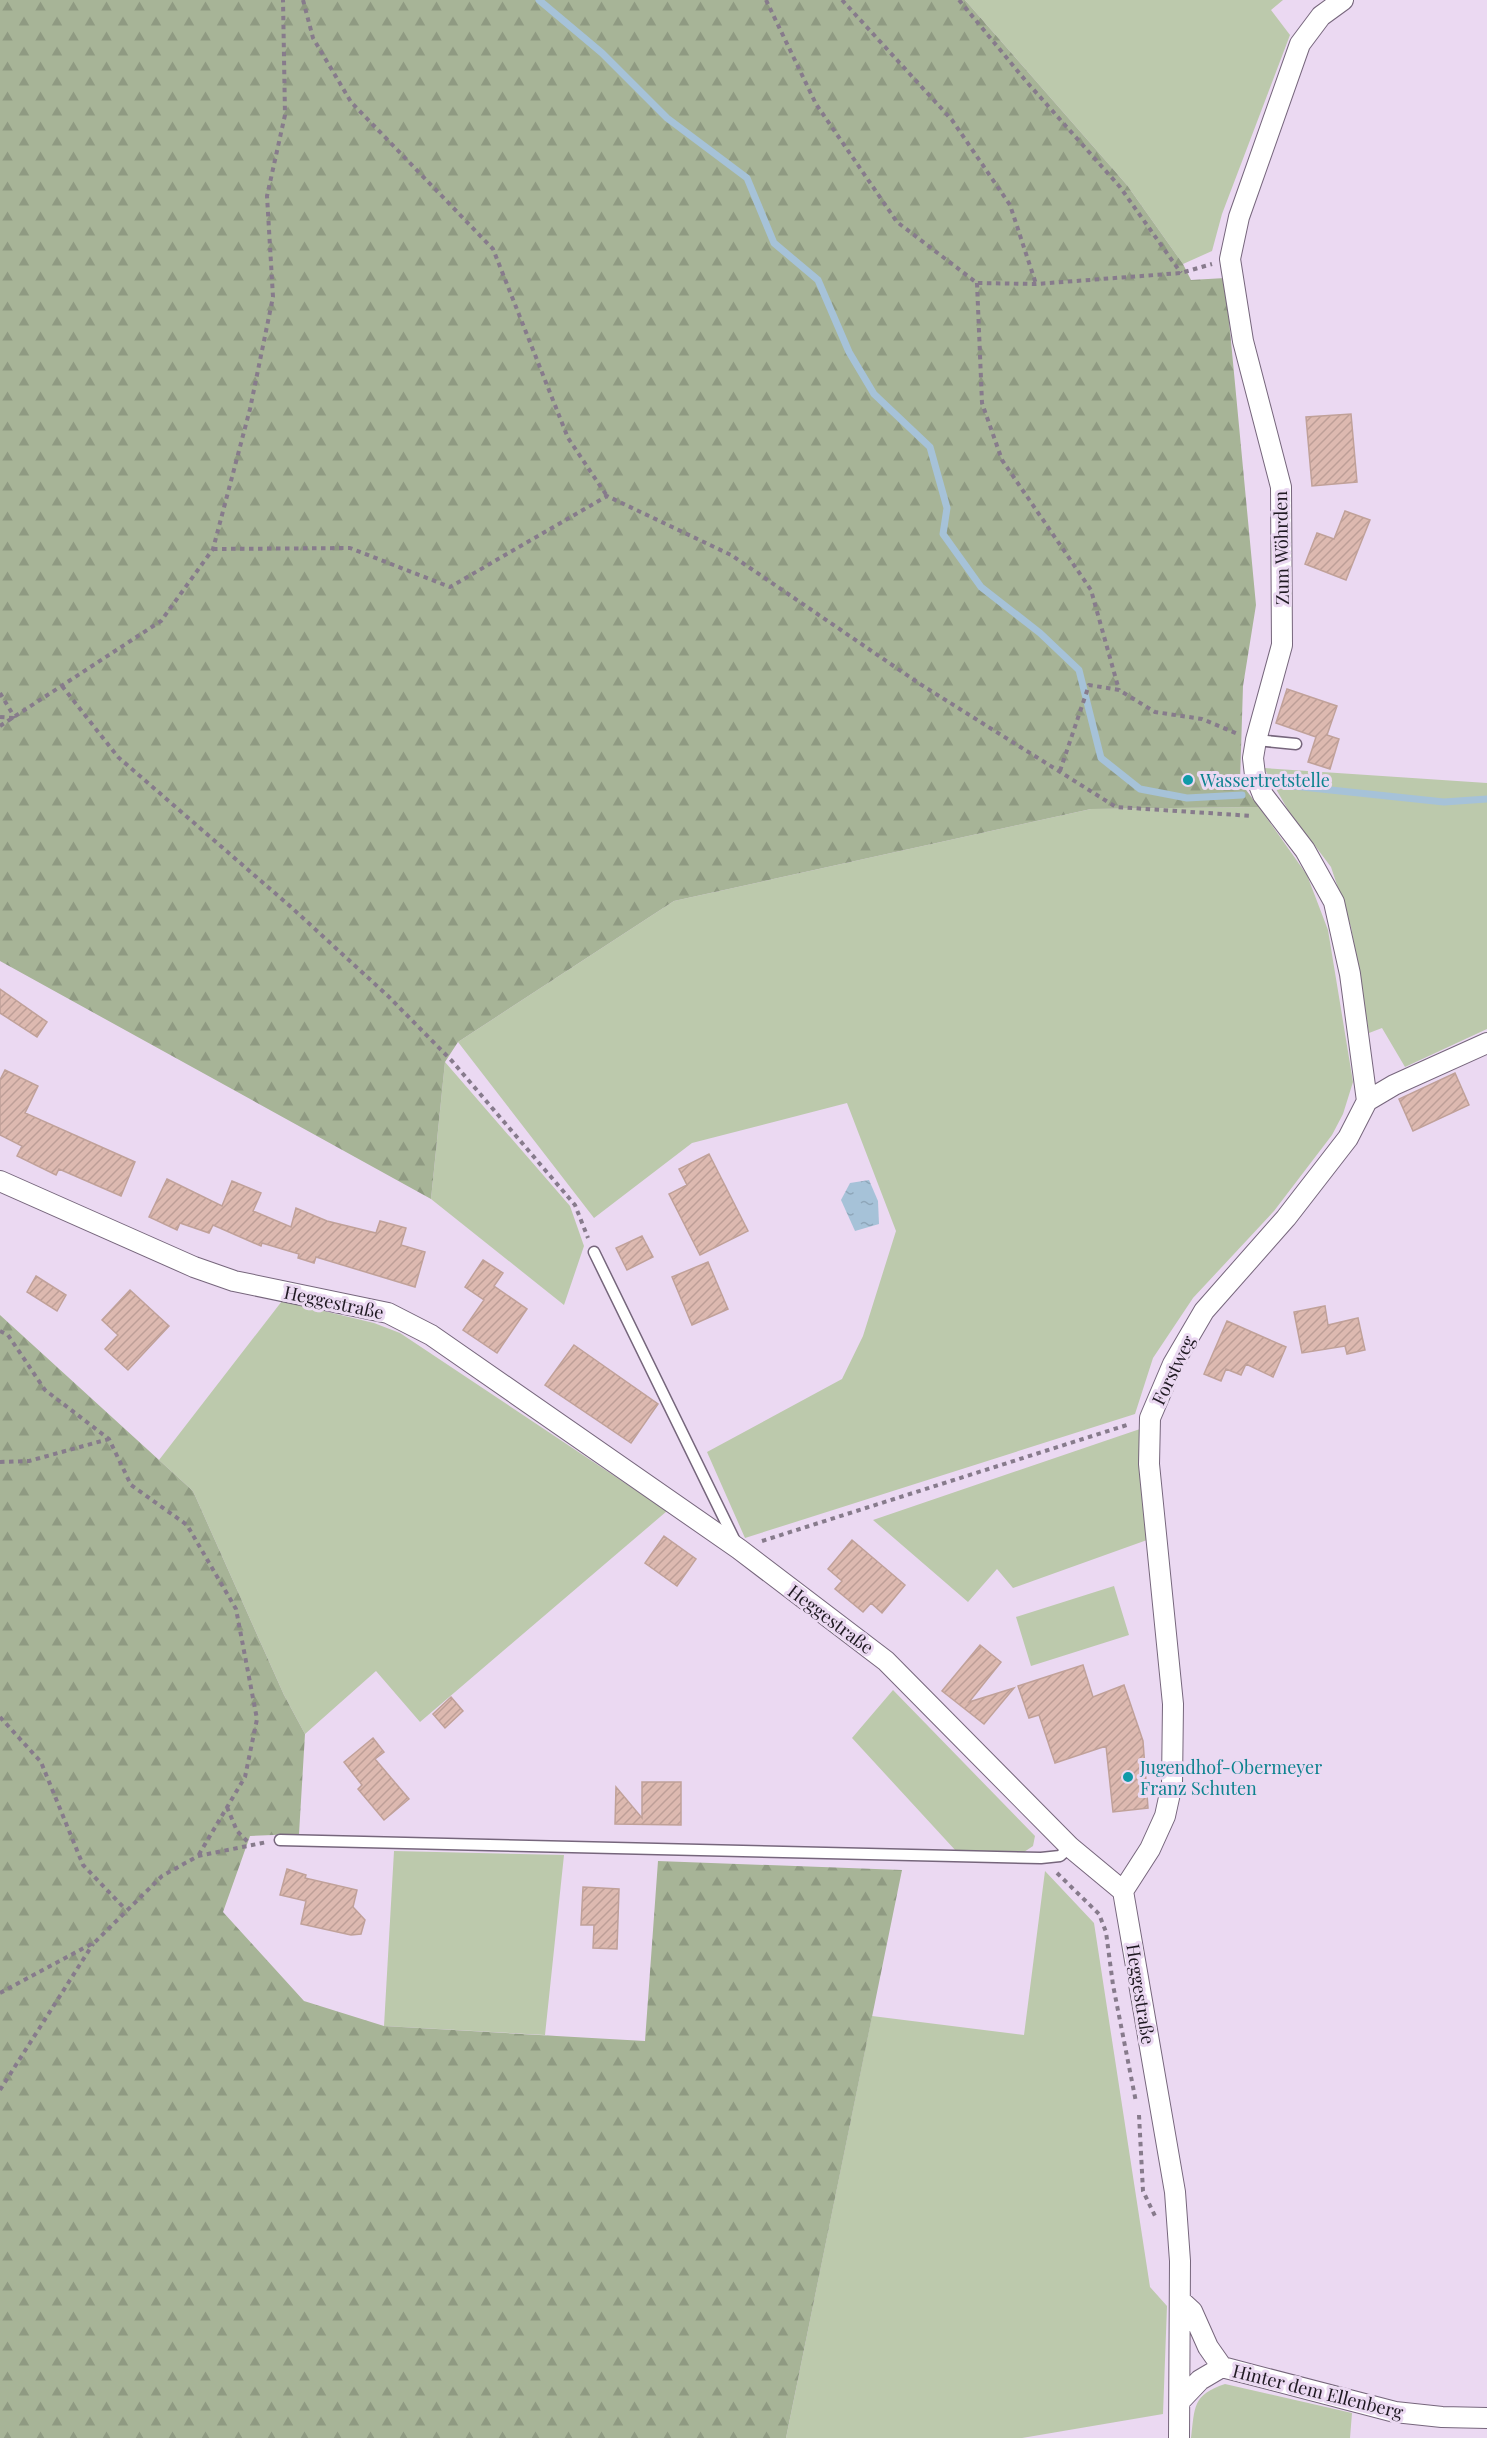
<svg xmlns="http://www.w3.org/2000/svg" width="1487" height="2438" font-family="'Playfair Display',serif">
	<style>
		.green { fill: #bcc9ac }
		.forest { fill: url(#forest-firs) }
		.water { fill: url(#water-ripples) }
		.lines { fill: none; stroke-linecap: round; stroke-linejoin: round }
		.stream { stroke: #a6c2d8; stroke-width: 7 }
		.building { fill: url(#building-hatch); stroke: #c0a199; stroke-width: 1.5 }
		.service-casing { stroke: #76667c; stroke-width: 13 }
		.minor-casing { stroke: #76667c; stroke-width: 22 }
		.path { stroke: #877b8c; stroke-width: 4; stroke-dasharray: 4.5 4.5; stroke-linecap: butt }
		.service { stroke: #fff; stroke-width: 10 }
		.minor { stroke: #fff; stroke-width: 20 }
		.culture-dot { fill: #0f9aa8; stroke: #ebd9f2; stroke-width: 2 }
		.labels { text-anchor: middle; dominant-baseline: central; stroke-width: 6; stroke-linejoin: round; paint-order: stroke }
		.street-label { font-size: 18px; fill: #1f1922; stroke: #ebd9f2 }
		.culture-label { font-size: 18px; fill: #0d838f; stroke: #ebd9f2; text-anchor: start }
	</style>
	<defs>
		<pattern id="forest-firs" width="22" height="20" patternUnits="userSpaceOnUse" patternTransform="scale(1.5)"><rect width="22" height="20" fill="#a7b497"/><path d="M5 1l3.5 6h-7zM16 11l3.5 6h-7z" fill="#8f9a82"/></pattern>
		<pattern id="water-ripples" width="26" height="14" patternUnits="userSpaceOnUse" patternTransform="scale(1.5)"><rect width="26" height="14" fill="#a6c2d8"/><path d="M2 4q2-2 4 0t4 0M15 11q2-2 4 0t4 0" fill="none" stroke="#8ea6b9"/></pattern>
		<pattern id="building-hatch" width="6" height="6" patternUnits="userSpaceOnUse" patternTransform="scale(1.5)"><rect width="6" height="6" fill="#ddb9b0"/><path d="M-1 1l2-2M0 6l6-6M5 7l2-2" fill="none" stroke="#bd9e97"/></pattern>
	</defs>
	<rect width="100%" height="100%" fill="#ebd9f2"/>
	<!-- green -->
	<path class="green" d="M965,0H1283L1271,10L1290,35L1222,214L1212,251L1183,264L1127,185Z
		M1264,768L1487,783V1029L1405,1067L1382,1028L1369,1033L1351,927L1331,867L1288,810Z
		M1259,807L1307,875L1328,930L1353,1082L1343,1114L1332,1135L1274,1211L1193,1298L1153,1358L1135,1414L745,1538L707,1452L842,1379L863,1336L896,1231L847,1103L692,1143L594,1218L458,1042L674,901L1091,809Z
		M445,1062L570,1206L584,1246L564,1305L431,1199Z
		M282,1301L374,1323L400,1333L667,1511L420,1722L376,1671L305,1734L284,1695L193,1491L159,1460Z
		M1140,1429L1147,1540L1013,1588L997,1569L968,1602L873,1520Z
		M1114,1586L1129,1635L1031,1666L1016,1617Z
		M893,1690L1035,1836L1033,1846L1024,1852L956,1851L852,1738Z
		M394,1851L564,1855L545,2035L384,2026Z
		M1045,1871L1094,1923L1150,2287L1167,2306L1163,2414L1022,2438H786L872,2016L1024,2035Z
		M1225,2384L1352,2413L1350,2438H1191C1195,2407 1192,2395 1225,2384Z"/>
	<!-- forest -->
	<path class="forest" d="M0,0H965L1127,185L1183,264L1191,280L1225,278L1256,605L1243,686L1240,782L1259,807L1091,809L674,901L458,1042L445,1062L431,1199L0,961Z
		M0,1315L193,1491L284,1695L305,1734L299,1834L250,1836L223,1912L304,2001L384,2026L645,2041L658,1861L902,1870L786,2438H0Z"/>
	<!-- water -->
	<path class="water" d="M869,1180L878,1201L879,1224L855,1231L841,1200L850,1183Z"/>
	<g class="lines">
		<!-- stream -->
		<path class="stream" d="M539,0L602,53L667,118L747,178L774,243L818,280L849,352L874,394L930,447L947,508L943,534L981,587L1040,633L1079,670L1101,758L1140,789L1187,798L1242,795
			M1274,784L1444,802L1487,799"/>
	</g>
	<!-- building -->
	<path class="building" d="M1351,414L1357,482L1312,486L1306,417Z
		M1345,511L1370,520L1346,580L1305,564L1317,533L1334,539Z
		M1287,689L1337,706L1327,735L1339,739L1330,769L1308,762L1316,737L1276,723Z
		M0,989L47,1022L37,1037L0,1013Z
		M5,1070L38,1086L25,1113L135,1162L121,1196L59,1169L56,1175L17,1156L22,1146L0,1135V1080Z
		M1455,1073L1469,1105L1413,1131L1399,1099Z
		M709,1154L748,1231L700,1255L669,1194L687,1185L679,1169Z
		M167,1179L222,1206L232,1181L261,1193L253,1211L291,1227L296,1208L327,1221L376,1233L380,1221L406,1228L401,1245L425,1252L415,1287L316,1257L314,1263L298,1258L299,1254L262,1243L261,1246L213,1225L209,1233L180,1223L177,1230L149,1217Z
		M642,1236L653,1257L627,1270L616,1248Z
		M483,1260L503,1273L494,1286L527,1309L497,1353L463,1330L484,1300L465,1287Z
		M708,1262L728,1309L692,1325L672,1277Z
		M36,1276L66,1295L57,1311L27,1292Z
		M130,1290L169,1326L128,1370L105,1349L118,1335L102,1320Z
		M1325,1306L1328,1325L1358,1318L1365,1350L1347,1354L1345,1346L1302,1353L1294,1312Z
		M1227,1321L1286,1347L1273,1377L1246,1364L1241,1375L1226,1369L1221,1381L1204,1374Z
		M574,1345L658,1404L631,1443L545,1385Z
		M664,1536L696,1559L677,1586L645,1563Z
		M852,1540L905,1585L882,1613L871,1603L863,1612L835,1589L842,1581L828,1569Z
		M980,1645L1001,1662L969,1702L1014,1688L984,1724L942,1691Z
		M1083,1665L1093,1697L1124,1685L1143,1741L1148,1808L1113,1812L1106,1746L1055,1763L1039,1715L1029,1718L1018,1686Z
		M451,1697L463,1711L445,1728L433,1714Z
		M373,1738L384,1752L375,1759L409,1799L384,1820L358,1789L362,1785L344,1762Z
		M642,1782H681V1825L615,1824L616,1787L642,1818Z
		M287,1869L306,1875L305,1878L357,1890L353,1907L365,1920L361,1934L351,1935L301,1924L306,1901L280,1895Z
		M583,1887L619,1889L617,1949L593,1948L594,1925H581Z"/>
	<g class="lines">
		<defs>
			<path id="service" d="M1256,740L1296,744
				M594,1252L736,1543
				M280,1840L1041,1858L1060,1856L1070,1847"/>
			<path id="minor" d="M1343,0L1321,16L1300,44L1239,217L1230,259L1243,341L1281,487L1282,645L1256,740L1253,758L1255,775L1263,795L1305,850L1334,902L1350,974L1367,1101
				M0,1181L194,1267L234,1281L388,1313L431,1335L739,1549L886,1661L1070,1847L1123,1891L1175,2192L1180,2261L1179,2438
				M1123,1891L1150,1849L1165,1816L1172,1784L1173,1704L1149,1464L1150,1418L1173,1364L1204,1311L1286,1218L1348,1138L1367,1101L1394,1085L1487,1043
				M1180,2300L1192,2311L1208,2347L1222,2367L1395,2412L1442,2417L1487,2418
				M1180,2401L1200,2380L1222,2367"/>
		</defs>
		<!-- service casing -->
		<use href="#service" class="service-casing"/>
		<!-- minor casing -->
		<use href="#minor" class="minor-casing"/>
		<!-- path -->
		<path class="path" d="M303,0L313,38L351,102L493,249L568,438L607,496
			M766,0L816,104L897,222L977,283L1036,284L1181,273L1212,264
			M842,0L952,120L1010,205L1036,284
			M959,0L1025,80L1120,187L1181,273
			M977,283L982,403L1002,460L1091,590L1119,690
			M213,549L350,548L450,587L607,496L731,555L920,684L1116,807L1253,816
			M62,686L118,757L291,907L388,996L452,1061L575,1205L588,1238
			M0,693L15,718
			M0,717L14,718
			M0,726L161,621L213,549L250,409L273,297L267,196L285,115L283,0
			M1060,771L1089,685L1119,690L1155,712L1202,719L1238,734
			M0,1331L8,1335L45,1390L109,1439L131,1485L187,1525L236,1609L257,1719L245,1777L198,1856
			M0,1462L29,1461L109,1439
			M762,1541L1130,1424
			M0,1717L41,1762L83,1865L126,1910
			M227,1807L237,1831L249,1843
			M1057,1873L1099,1914L1106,1932L1113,1985L1136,2102
			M0,1993L95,1942L162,1876L198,1856L267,1842
			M0,2090L93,1944
			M1139,2115L1143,2191L1155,2216"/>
		<!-- service -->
		<use href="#service" class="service"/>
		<!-- minor -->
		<use href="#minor" class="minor"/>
	</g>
	<!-- markers -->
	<g class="culture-dot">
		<circle cx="1188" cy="780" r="6"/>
		<circle cx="1128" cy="1777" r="6"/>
	</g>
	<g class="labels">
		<!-- street labels -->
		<g class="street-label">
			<text transform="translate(1281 548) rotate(-91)">Zum Wöhrden</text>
			<text transform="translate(334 1302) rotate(12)">Heggestraße</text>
			<text transform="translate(1173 1370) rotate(-64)">Forstweg</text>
			<text transform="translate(831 1619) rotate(37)">Heggestraße</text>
			<text transform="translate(1141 1994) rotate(81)">Heggestraße</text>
			<text transform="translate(1318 2391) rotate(14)">Hinter dem Ellenberg</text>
		</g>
		<!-- culture labels -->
		<g class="culture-label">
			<text x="1200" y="780">Wassertretstelle</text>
			<text x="1140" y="1767">Jugendhof-Obermeyer<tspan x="1140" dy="21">Franz Schuten</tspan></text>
		</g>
	</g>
</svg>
